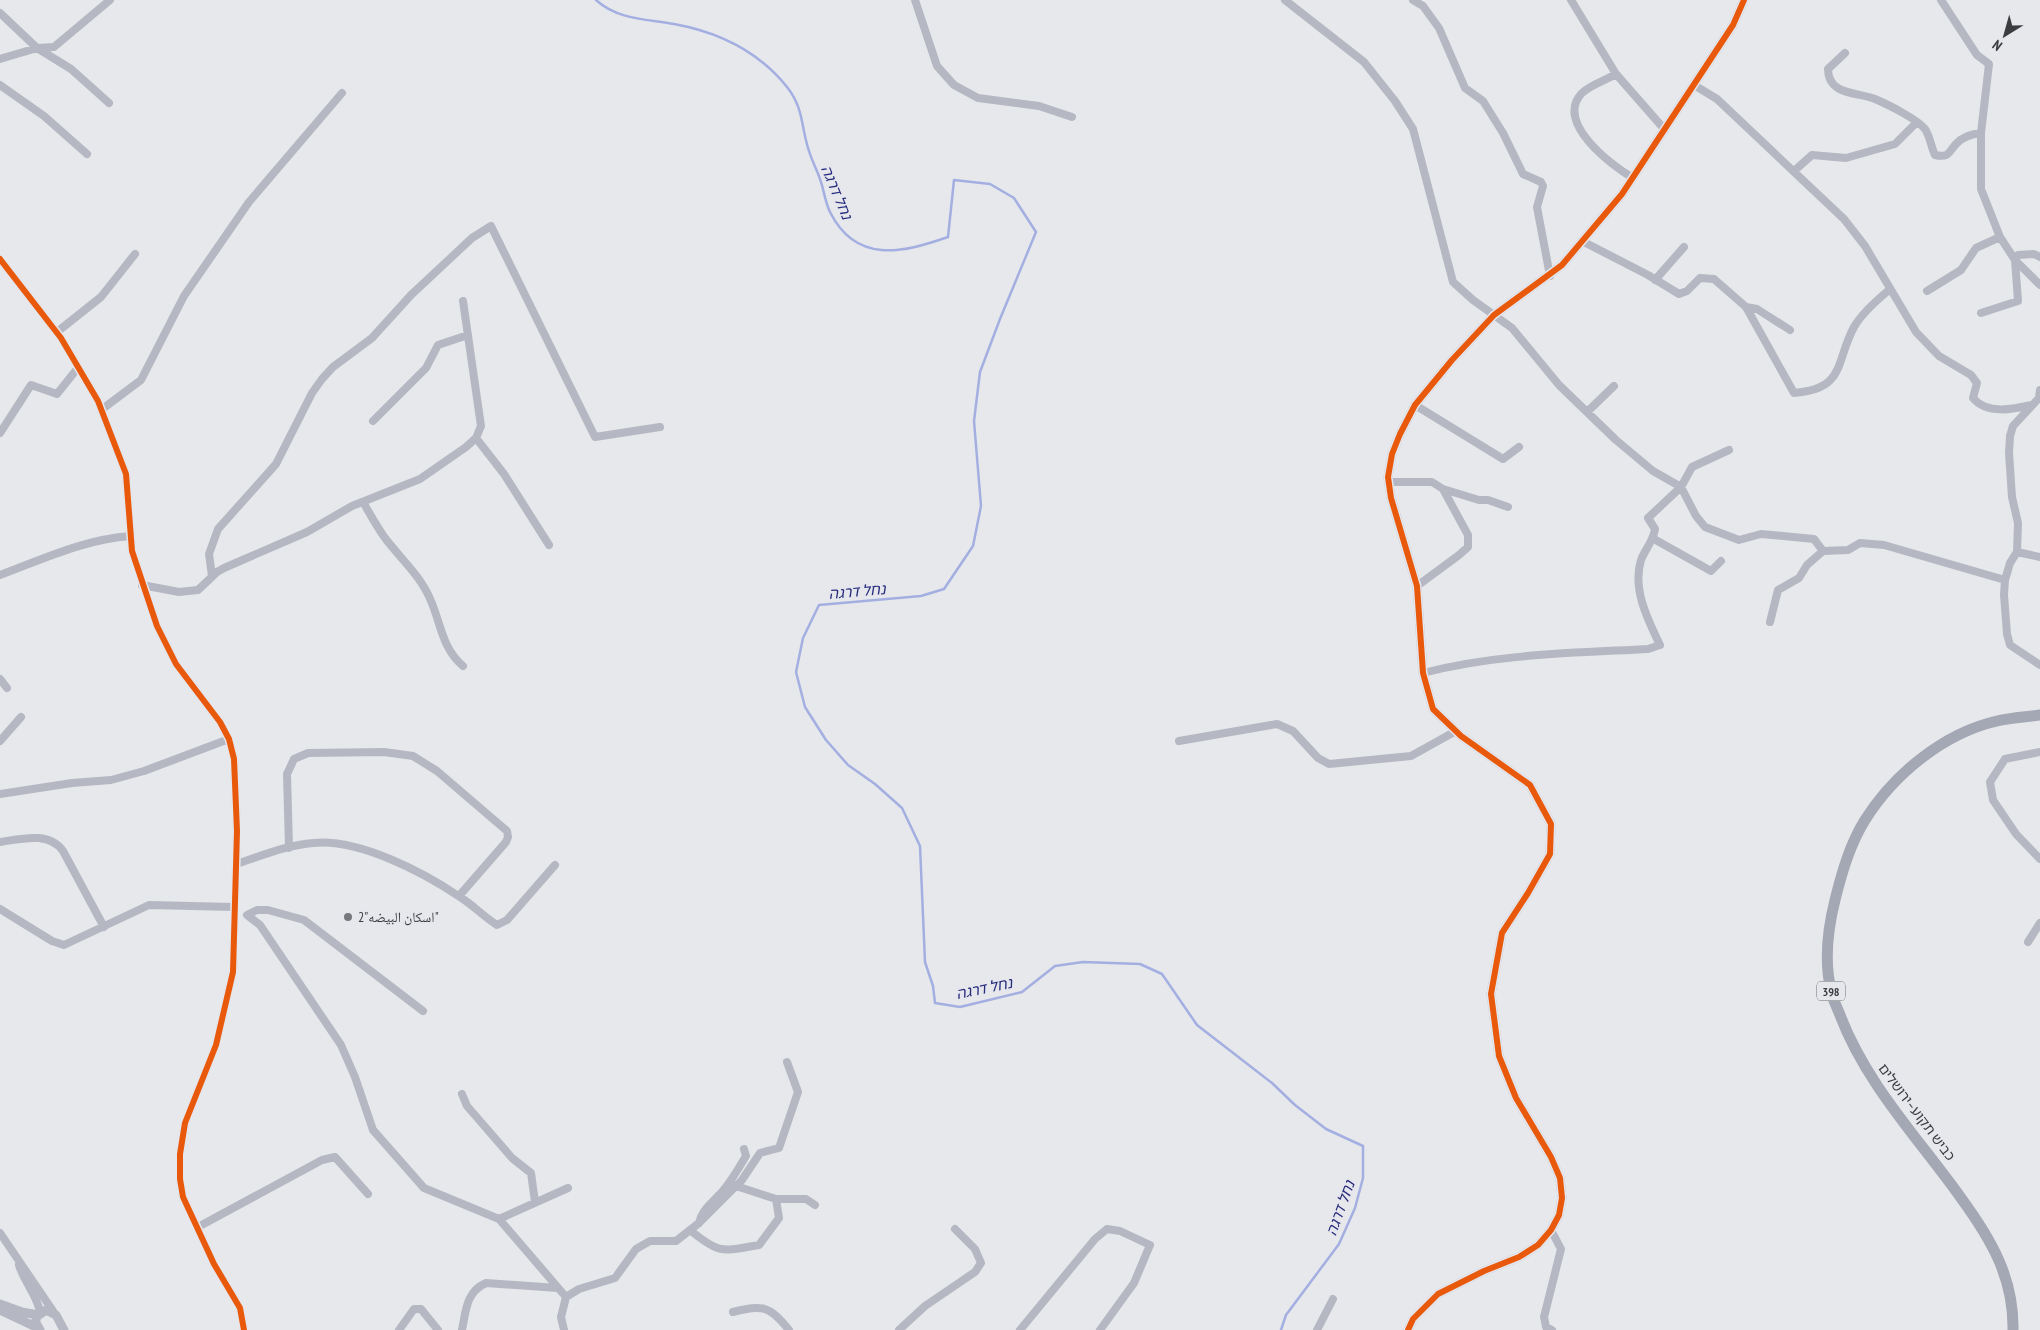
<svg xmlns="http://www.w3.org/2000/svg" width="2040" height="1330" font-family="'PT Sans Narrow','Noto Naskh Arabic','Noto Sans Hebrew',sans-serif">
	<style>
		.lines { fill: none; stroke-linecap: round; stroke-linejoin: round }
		.stream { stroke: #a4afe1; stroke-width: 2.5 }
		.minor { stroke: #b5b8c2; stroke-width: 8 }
		.tertiary { stroke: #b5b8c2; stroke-width: 9 }
		.primary { stroke: #a4a7b4; stroke-width: 11 }
		.cycleway-casing { stroke: #e6e7ed; stroke-width: 9 }
		.cycleway { stroke: #e8590c; stroke-width: 6 }
		.poi-dot { fill: #77787b; stroke: #e6e7ed; stroke-width: 2 }
		.labels { text-anchor: middle; dominant-baseline: central; stroke-width: 4.5; stroke-linejoin: round; paint-order: stroke }
		.shield { fill: #e6e7ed; stroke: #6e6f72; stroke-width: 1 }
		.shield-label { font-size: 12px; font-weight: bold; fill: #3b3c3e }
		.poi-label { font-size: 14px; fill: #3b3c3e; stroke: #e6e7ed; text-anchor: start }
		.street-label { font-size: 14px; fill: #3b3c3e; stroke: #e6e7ed }
		.water-label { font-size: 15px; font-style: italic; fill: #262b7c; stroke: #e6e7ed }
	</style>
	<rect width="100%" height="100%" fill="#e7e8ec"/>
	<g class="lines">
		<!-- stream -->
		<path class="stream" d="M596,0C618,20 647,19 674,24C718,32 759,52 787,87C804,108 801,128 809,151C812,161 817,170 820,179C824,190 825,202 830,212C856,264 902,253 948,237L954,180L990,184L1014,198L1036,232L1000,319L980,372L974,421L981,506L973,546L944,589L921,596L819,605L803,638L796,672L805,707L826,740L848,765L875,784L902,808L920,846L925,962L933,986L935,1003L960,1007L1022,992L1055,966L1083,962L1140,964L1162,974L1197,1025L1272,1083L1295,1105L1326,1129L1363,1146V1178L1355,1208L1339,1244L1286,1315L1281,1330"/>
		<!-- minor -->
		<path class="minor" d="M915,0L937,66L954,85L978,98L1039,106L1072,117
			M1285,0L1364,62L1395,101L1413,129L1453,282L1473,300L1512,328L1559,385L1616,440L1653,471L1681,487L1696,516L1705,527L1739,540L1761,534L1814,539L1823,551L1848,550L1860,543L1884,545L2005,580
			M1413,0L1423,6L1439,28L1465,88L1483,101L1503,133L1523,174L1541,182L1543,186L1537,207L1550,276
			M1571,0L1616,74L1665,130
			M1941,0L1977,55L1989,64L1981,133V189L2000,237L2015,260L2040,285
			M0,13L37,48L71,69L109,103
			M1845,53L1828,69C1828,95 1856,92 1875,99C1887,104 1917,119 1925,129C1930,136 1931,147 1935,155C1949,158 1948,153 1956,144C1963,136 1972,134 1981,133
			M0,59L37,48L54,47L110,0
			M1616,74C1606,80 1590,85 1582,93C1554,122 1611,165 1633,178
			M0,85L44,116L87,154
			M1694,85L1717,99L1844,219L1865,246L1916,332L1939,356L1971,375L1977,383L1973,398C1987,415 2014,409 2032,405
			M1794,171L1812,155L1846,158L1895,144L1916,123
			M1582,241L1648,275L1679,294L1687,291L1700,278L1714,279L1746,307L1794,393C1846,389 1835,362 1854,327C1862,313 1877,300 1889,290
			M0,259L61,338L98,401L126,474L132,551L157,626L176,664L220,722L229,739L234,759L237,831L233,972L216,1045L185,1123L180,1154V1179L183,1197L214,1264L240,1308L244,1330
			M1655,280L1684,247
			M1927,291L1961,270L1976,248L2000,237
			M1746,307L1757,309L1790,330
			M1981,313L2018,301L2015,260L2018,255L2034,254L2040,257
			M57,332L101,297L135,254
			M2040,390L2039,398L2013,426L2010,436L2009,453L2012,497L2018,523L2017,552L2010,563L2005,580L2004,595L2007,634L2010,645L2040,665
			M1415,405L1503,459L1519,447
			M101,410L141,380L184,296L249,202L342,93
			M1587,412L1614,386
			M373,421L426,368L438,345L468,335
			M0,433L31,385L57,394L77,369
			M476,438L504,474L549,545
			M1389,482H1432L1443,489L1468,535V547L1459,555L1417,586
			M1443,489L1479,500H1488L1508,507
			M363,502C370,514 377,527 385,538C401,559 421,576 431,601C441,624 442,648 463,666
			M1654,539L1711,571L1721,561
			M2017,552L2040,557
			M0,575C43,559 85,539 131,536
			M212,576L209,554L218,529L276,464L312,393L322,379L333,367L372,338L411,295L472,238L491,226L595,437L660,427
			M142,585L179,592L198,590L217,572L224,568L307,532L352,506L420,479L466,447L476,438L481,426L463,301
			M1770,622L1778,590L1799,578L1807,565L1823,551
			M1423,673C1496,654 1573,653 1648,649L1660,645C1648,620 1632,589 1641,560C1645,549 1653,542 1655,529L1648,518L1681,487L1692,467L1729,450
			M0,679L7,688
			M0,741L21,717
			M1179,741L1277,724L1293,731L1318,758L1329,764L1411,756L1456,731
			M2040,752L2005,759L1990,782L1993,800L2016,834L2040,859
			M0,794L72,783L111,780L144,771L229,739
			M0,842C21,839 49,831 63,851L104,927
			M289,848L287,774L294,759L308,753L384,752L413,756L437,771L507,831L508,837L506,842L459,896
			M236,864C261,856 287,845 313,843C358,838 423,872 460,897C473,905 484,917 497,925L507,920L555,865
			M0,909L52,941L64,945L149,905L234,907
			M2028,942L2040,923
			M423,1011L304,920L268,910H257L247,915L260,925L341,1045L355,1077L373,1130L424,1188L499,1219L566,1297
			M462,1094L467,1106L512,1158L531,1173L535,1202
			M736,1186L776,1199H806L815,1205
			M499,1219L568,1188
			M699,1223C702,1210 710,1205 719,1195C730,1184 738,1169 746,1156L744,1149
			M198,1227L322,1160L335,1157L368,1194
			M690,1230C720,1255 723,1251 759,1245L779,1218L776,1199
			M1551,1230L1561,1249L1544,1317L1546,1327L1552,1330
			M0,1233L53,1311
			M19,1265C24,1282 37,1295 40,1312
			M733,1312C763,1305 769,1305 789,1330
			M399,1330L414,1309H421L438,1330
			M462,1330C466,1310 466,1292 486,1283L558,1288
			M564,1330L561,1317L566,1297L579,1289L615,1278L636,1249L650,1241H676L699,1223L742,1180L760,1153L779,1148L798,1092L787,1062
			M899,1330L925,1306L975,1272L981,1263L975,1249L955,1229
			M1020,1330L1095,1239L1107,1229L1120,1231L1150,1245L1134,1283L1100,1330
			M1317,1330L1333,1299"/>
		<!-- tertiary -->
		<path class="tertiary" d="M0,1304L22,1312L38,1315
			M0,1310L38,1328
			M40,1330L36,1323V1317L46,1310L56,1315L64,1330
			M1408,1330L1413,1319L1438,1294L1484,1271L1519,1257L1538,1245L1551,1230L1559,1215L1562,1198L1560,1178L1551,1157L1516,1098L1499,1056L1491,994L1502,933L1528,893L1550,854L1551,824L1530,785L1461,736L1433,709L1423,673L1417,586L1391,498L1388,477L1392,454L1400,434L1415,405L1452,360L1494,315L1562,265L1622,194L1733,25L1744,0"/>
		<!-- primary -->
		<path class="primary" d="M2013,1330C2014,1278 1991,1239 1961,1198C1919,1139 1866,1084 1840,1015C1837,1007 1832,998 1831,990C1824,961 1828,928 1835,900C1842,872 1850,844 1865,820C1894,774 1944,733 1997,721C2011,718 2026,717 2040,715"/>
		<defs>
			<path id="cycleway" d="M0,259L61,338L98,401L126,474L132,551L157,626L176,664L220,722L229,739L234,759L237,831L233,972L216,1045L185,1123L180,1154V1179L183,1197L214,1264L240,1308L244,1330
				M1408,1330L1413,1319L1438,1294L1484,1271L1519,1257L1538,1245L1551,1230L1559,1215L1562,1198L1560,1178L1551,1157L1516,1098L1499,1056L1491,994L1502,933L1528,893L1550,854L1551,824L1530,785L1461,736L1433,709L1423,673L1417,586L1391,498L1388,477L1392,454L1400,434L1415,405L1452,360L1494,315L1562,265L1622,194L1733,25L1744,0"/>
		</defs>
		<!-- cycleway casing -->
		<use href="#cycleway" class="cycleway-casing"/>
		<!-- cycleway -->
		<use href="#cycleway" class="cycleway"/>
	</g>
	<!-- markers -->
	<circle class="poi-dot" cx="348" cy="917" r="5"/>
	<g class="labels">
		<!-- shield labels -->
		<rect class="shield" x="1817" y="981.5" width="28" height="19" rx="4"/>
		<g class="shield-label">
			<text x="1831" y="991">398</text>
		</g>
		<!-- poi labels -->
		<g class="poi-label">
			<text x="358" y="917">اسكان البيضه"2"</text>
		</g>
		<!-- street labels -->
		<g class="street-label">
			<text transform="translate(1917 1112) rotate(53)">כביש תקוע–ירושלים</text>
		</g>
		<!-- water labels -->
		<g class="water-label">
			<text transform="translate(837 192) rotate(67)">נחל דרגה</text>
			<text transform="translate(857 591) rotate(-5)">נחל דרגה</text>
			<text transform="translate(984 988) rotate(-12)">נחל דרגה</text>
			<text transform="translate(1340 1208) rotate(-70)">נחל דרגה</text>
		</g>
	</g>
	<!-- north arrow -->
	<g transform="translate(2005 35) rotate(217)" stroke="#e6e7ed" stroke-width="4" paint-order="stroke">
	<path d="M0-4L9 19L0 12L-9 19Z" fill="#3b3c3e"/>
	<text y="-8" font-size="14" font-weight="bold" text-anchor="middle" fill="#3b3c3e">N</text>
	</g>
</svg>
